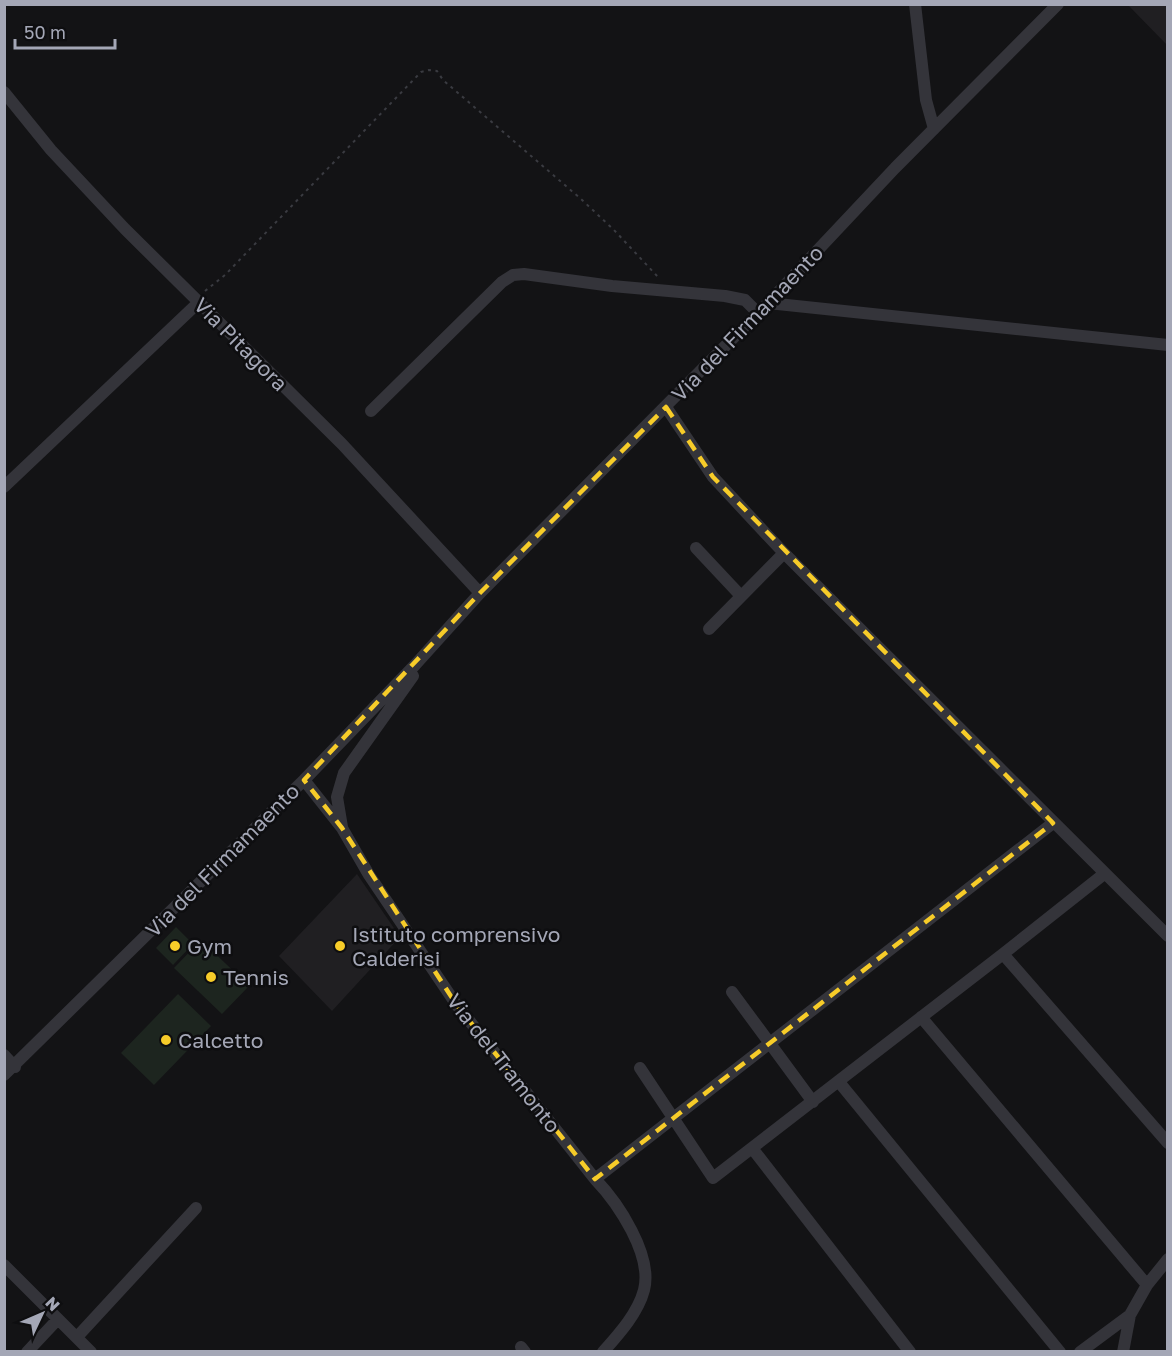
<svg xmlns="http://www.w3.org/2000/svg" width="1172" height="1356" font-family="'Golos Text',sans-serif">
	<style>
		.built { fill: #201f22 }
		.green { fill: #1d251f }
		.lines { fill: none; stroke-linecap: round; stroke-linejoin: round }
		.path { stroke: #3a3b41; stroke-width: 2; stroke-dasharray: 3 4.5; stroke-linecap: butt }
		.street { stroke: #34343a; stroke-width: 12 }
		.marked { fill: none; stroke: #f7cc29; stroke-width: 4.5; stroke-dasharray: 12 8; stroke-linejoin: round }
		.poi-dot { fill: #f7cc29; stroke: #0e0e10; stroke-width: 2 }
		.labels { text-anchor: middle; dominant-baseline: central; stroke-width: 5; stroke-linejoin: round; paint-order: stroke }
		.street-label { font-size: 21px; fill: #a4a7b6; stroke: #0e0e10 }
		.poi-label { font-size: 21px; fill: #a4a7b6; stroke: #0e0e10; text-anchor: start }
	</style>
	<rect width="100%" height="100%" fill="#131315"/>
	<!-- built -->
	<path class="built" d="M1128,5H1167V45Z
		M357,874L400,937L332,1011L279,956Z"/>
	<!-- green -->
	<path class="green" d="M176,927L193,944L173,965L156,948Z
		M201,940L249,986L222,1014L174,968Z
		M178,994L211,1026L154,1085L121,1053Z"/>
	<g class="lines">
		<!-- path -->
		<path class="path" d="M205,291L225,275L421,72L429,70L437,71L443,80L581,199L614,230L658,277"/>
		<!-- street -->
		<path class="street" d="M915,4L926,100L934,129
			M4,92L51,150L125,229L342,444L480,593
			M768,303L1168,345
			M666,407L713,477L784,553L1168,936
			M371,411L502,282L513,275L524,274L612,286L725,296L745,300L758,313
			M4,487L199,302
			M696,548L741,596
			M709,629L784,553
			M304,780L342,828L369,875L456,1004L595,1179C618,1203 653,1255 644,1290C638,1313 619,1334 603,1352
			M342,827L337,797L344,773L413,676
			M1003,954L1168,1143
			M732,992L813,1102
			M921,1017L1147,1285
			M4,1055L15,1067
			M640,1068L713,1178L1003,954L1104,874
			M4,1075L304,780L415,665L480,593L768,303L895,168L1058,4
			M839,1082L1060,1352
			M752,1148L910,1352
			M595,1179L1053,823
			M4,1265L91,1352
			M77,1337L196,1208
			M521,1347L525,1352
			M27,1352L58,1319
			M1080,1352L1130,1315L1147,1285L1168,1259
			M1123,1352L1130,1315"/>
	</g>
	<!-- marked area -->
	<path class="marked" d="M666,407L713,477L1053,823L595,1179L456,1004L342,828L304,780L480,593Z"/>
	<!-- markers -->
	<g class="poi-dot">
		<circle cx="175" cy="946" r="6"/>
		<circle cx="340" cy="946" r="6"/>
		<circle cx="211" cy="977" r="6"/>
		<circle cx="166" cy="1040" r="6"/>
	</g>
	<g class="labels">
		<!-- street labels -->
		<g class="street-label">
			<text transform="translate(747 323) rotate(-46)">Via del Firmamaento</text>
			<text transform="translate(241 344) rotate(45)">Via Pitagora</text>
			<text transform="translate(222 860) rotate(-45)">Via del Firmamaento</text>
			<text transform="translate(504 1063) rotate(52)">Via del Tramonto</text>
		</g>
		<!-- poi labels -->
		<g class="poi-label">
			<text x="352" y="934">Istituto comprensivo<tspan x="352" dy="24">Calderisi</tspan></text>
			<text x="187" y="946">Gym</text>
			<text x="223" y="977">Tennis</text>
			<text x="178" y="1040">Calcetto</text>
		</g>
	</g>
	<!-- border -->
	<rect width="1172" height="1356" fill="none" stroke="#a4a7b6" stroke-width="12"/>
	<!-- north arrow -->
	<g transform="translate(42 1314) rotate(46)" stroke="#0e0e10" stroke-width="4.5" paint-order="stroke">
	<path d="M0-4.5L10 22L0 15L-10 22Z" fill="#a4a7b6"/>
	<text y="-9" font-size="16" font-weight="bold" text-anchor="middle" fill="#a4a7b6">N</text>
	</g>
	<!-- scale -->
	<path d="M15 39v9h100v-9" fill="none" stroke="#a4a7b6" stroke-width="3"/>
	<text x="24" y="39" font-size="18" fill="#a4a7b6" stroke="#0e0e10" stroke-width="4.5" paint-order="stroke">50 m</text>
</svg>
